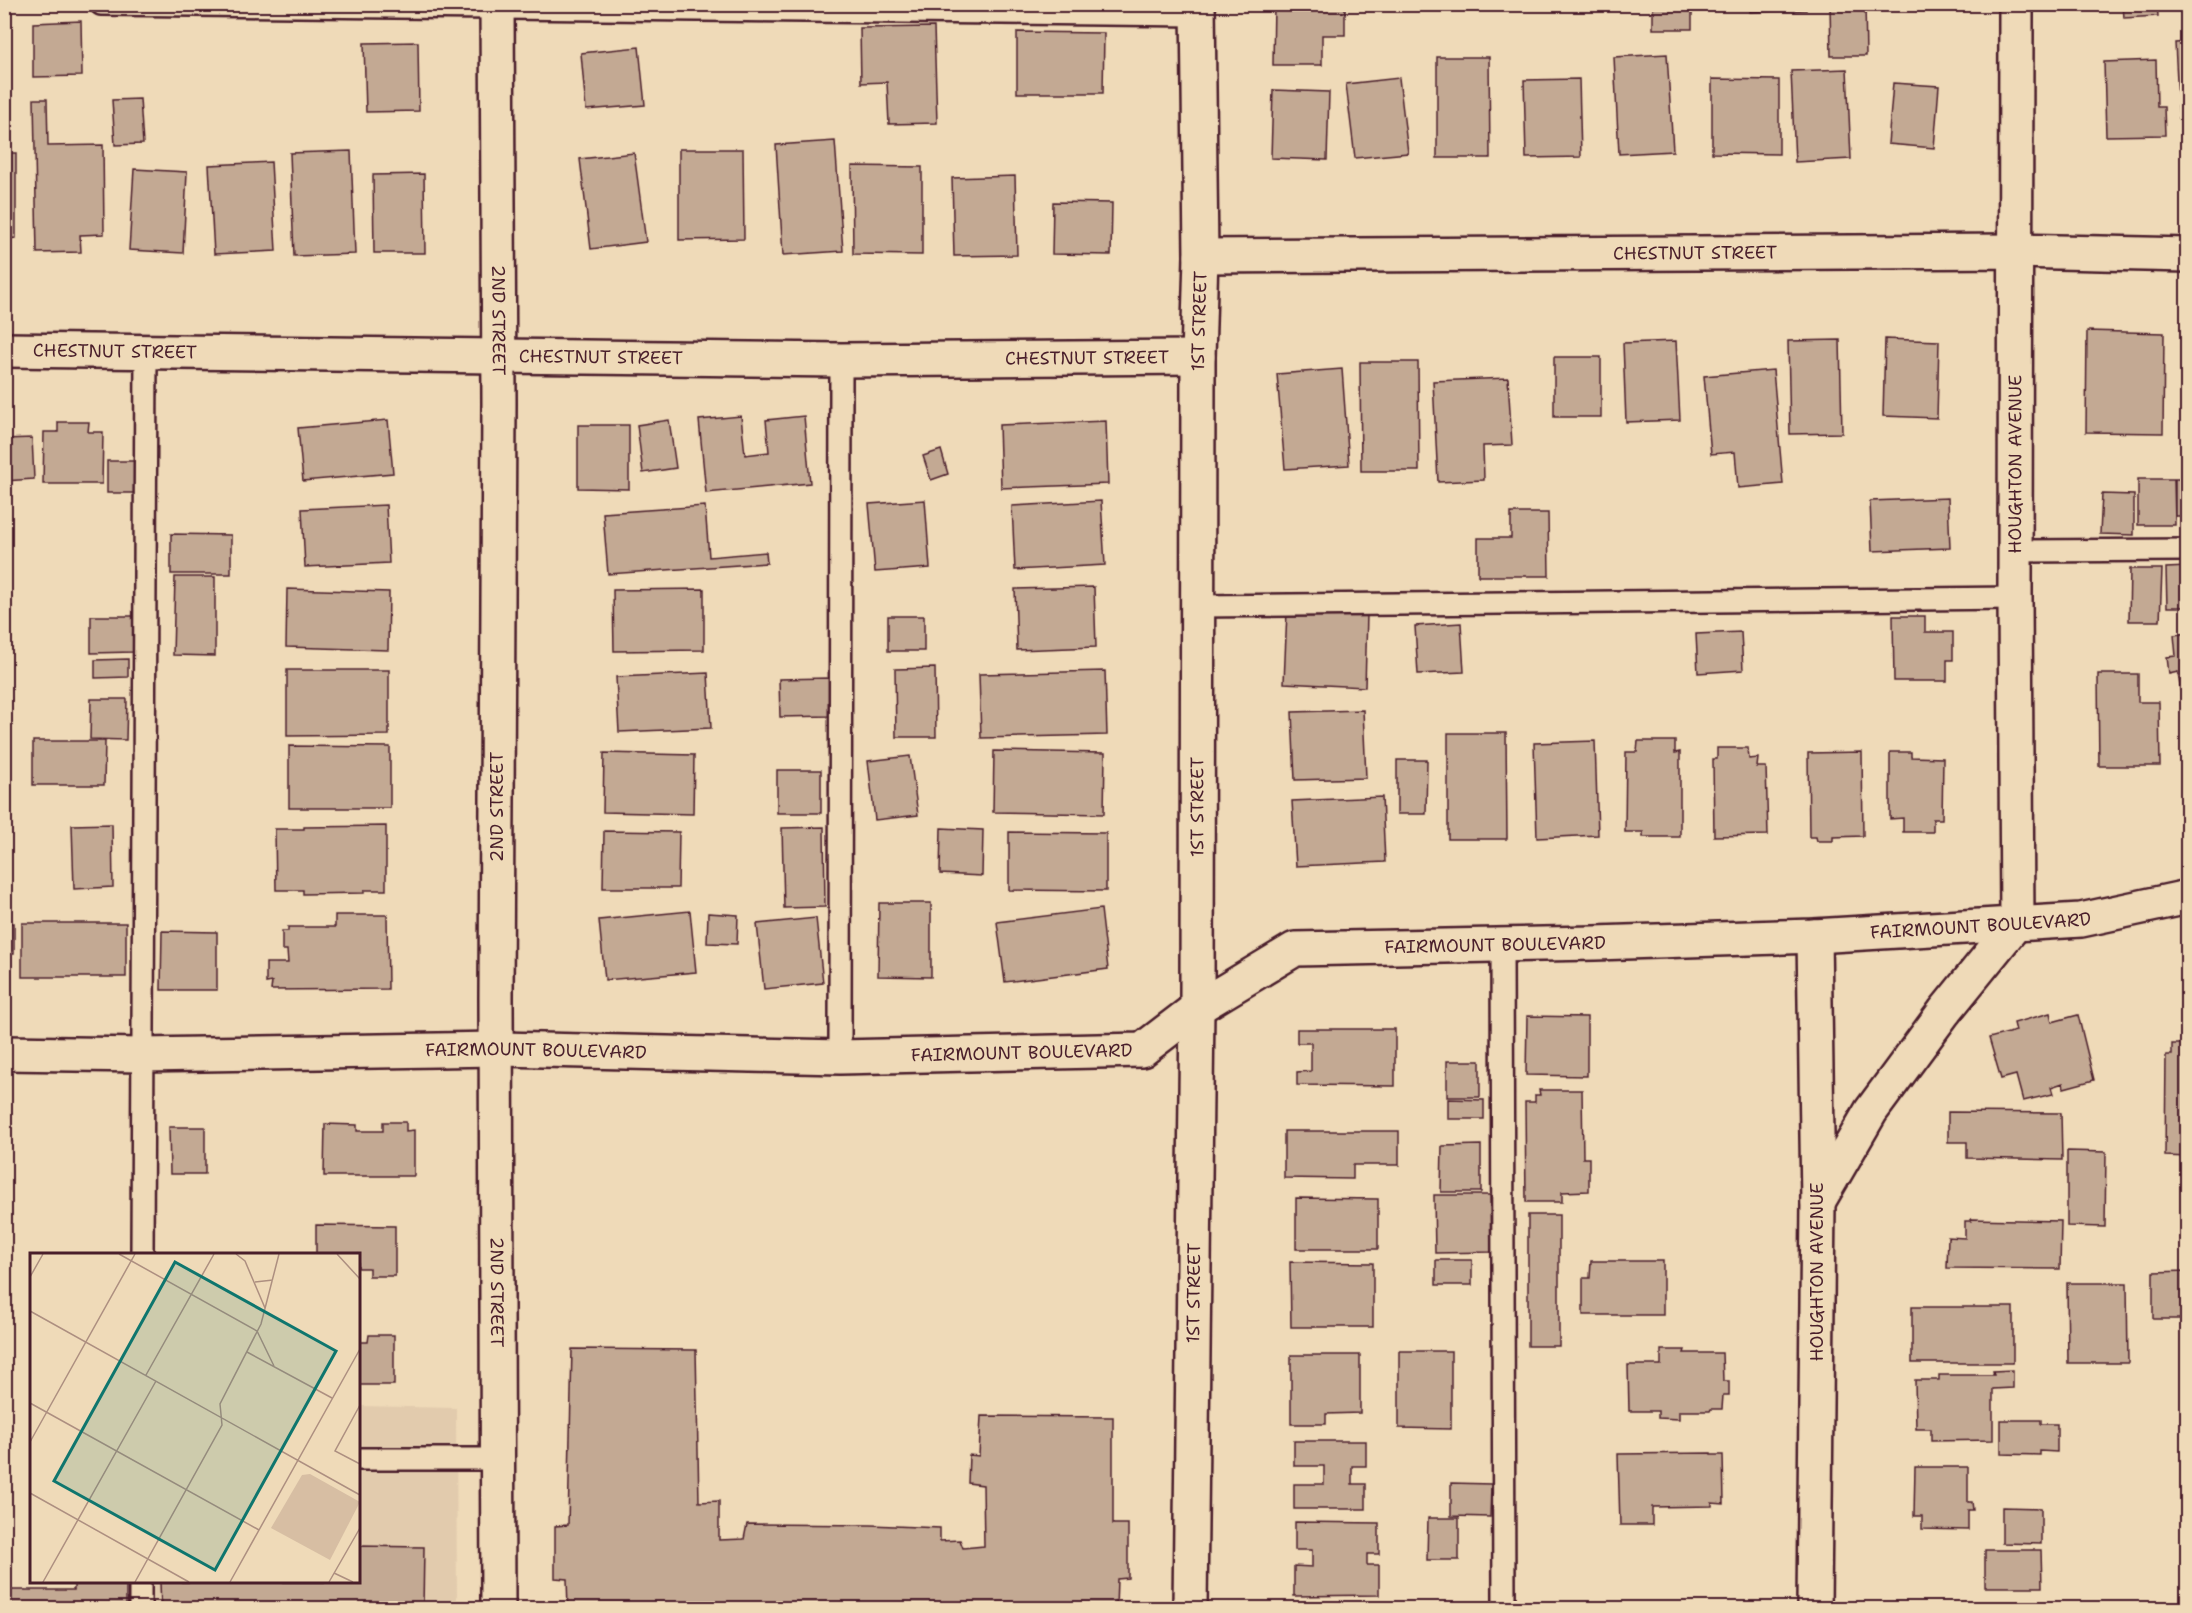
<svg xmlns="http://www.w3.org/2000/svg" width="2192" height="1613" font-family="'Shantell Sans',sans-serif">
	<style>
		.built { fill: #e2cbad }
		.building { fill: #c3a993; stroke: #4a1f2b; stroke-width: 1.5 }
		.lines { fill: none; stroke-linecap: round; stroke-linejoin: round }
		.service-casing { stroke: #4a1f2b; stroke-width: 26 }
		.minor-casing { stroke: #4a1f2b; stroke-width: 38 }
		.service { stroke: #efdab8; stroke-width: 21 }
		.minor { stroke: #efdab8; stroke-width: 33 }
		.labels { text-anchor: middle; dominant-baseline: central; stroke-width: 6; stroke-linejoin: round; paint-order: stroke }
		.street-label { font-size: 18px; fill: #4a1f2b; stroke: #efdab8 }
		.inset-road { fill: none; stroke: #ad8f80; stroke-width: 1.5 }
		.view { fill: #0f766e; fill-opacity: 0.15; stroke: #0f766e; stroke-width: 3 }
		.inset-edge { fill: none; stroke: #4a1f2b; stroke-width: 3 }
	</style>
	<rect width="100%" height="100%" fill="#efdab8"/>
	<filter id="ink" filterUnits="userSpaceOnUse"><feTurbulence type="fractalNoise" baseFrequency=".0167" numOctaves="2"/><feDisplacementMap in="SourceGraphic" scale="12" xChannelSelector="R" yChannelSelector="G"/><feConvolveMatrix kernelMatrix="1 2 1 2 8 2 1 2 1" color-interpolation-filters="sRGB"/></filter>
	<g filter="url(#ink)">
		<!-- built -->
		<path class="built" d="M359,1406L456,1408L457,1608H150V1582H358Z"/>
		<!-- building -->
		<path class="building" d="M1274,4H1345V35H1322V65H1273Z
			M1653,4H1692V29H1653Z
			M1750,4H1806V10L1750,12Z
			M1830,4H1865L1866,56H1831Z
			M2123,4H2157L2158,16L2124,18Z
			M81,21L82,76L33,77V23Z
			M934,27L937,123L889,124L887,82L861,83L860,28Z
			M1017,32L1104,33L1103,93H1017Z
			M418,42L419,111L366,112L364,43Z
			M2188,42V118H2179L2175,43Z
			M639,47L645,105L586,110L581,53Z
			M1667,54L1673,151L1619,154L1614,57Z
			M1437,57H1489L1490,158H1437Z
			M2156,60L2157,107H2164L2165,135L2106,136L2104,62Z
			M1847,69L1851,159L1795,162L1791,71Z
			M1399,78L1408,153L1355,158L1346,84Z
			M1579,79L1581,157L1526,158L1524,80Z
			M1712,79L1779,80V154L1712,153Z
			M1893,83L1939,86L1934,148L1888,144Z
			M1273,90L1329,92L1327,160L1271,158Z
			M34,99H47L48,146L103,145L104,234L80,235L81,252L37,253Z
			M140,99L143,144L115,145L112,100Z
			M835,141L843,251L783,255L776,145Z
			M679,149H743L744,239L679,240Z
			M351,151L355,254L294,256L290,153Z
			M4,153H16V238L8,239V252H4Z
			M634,153L646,242L591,249L580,159Z
			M271,162L276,251L214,254L209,165Z
			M852,166L922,167V255L853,254Z
			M134,169L187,172L183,253L129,250Z
			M424,174L425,253H374L373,175Z
			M1015,176L1017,255L954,256L952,178Z
			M1053,202L1112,203L1111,255L1052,254Z
			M2087,331L2164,333L2163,433L2086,432Z
			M1885,339L1939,341L1937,418L1883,416Z
			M1840,340L1842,433L1790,434L1788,341Z
			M1676,341L1680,420L1626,422L1623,343Z
			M1554,357H1601V417H1554Z
			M1360,362H1418L1419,471H1361Z
			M1342,369L1349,465L1285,469L1277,374Z
			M1773,370L1783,484L1738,488L1735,452L1711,454L1704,376Z
			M1508,378L1512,445L1483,446L1484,480L1438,482L1433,381Z
			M741,416L745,455L769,452L766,420L804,416L810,483L706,493L699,420Z
			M388,420L393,473L303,481L298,428Z
			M669,420L676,468L643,473L637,425Z
			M1106,421L1108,484L1001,488L999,425Z
			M58,422H89L88,432H103L102,484H43L44,432H58Z
			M578,425H629V489L578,488Z
			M32,438L34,479L4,481V439Z
			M941,450L948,474L931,480L923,456Z
			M107,461H136V493H107Z
			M2138,479H2174L2175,525H2138Z
			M2175,479H2188V516H2175Z
			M2102,494L2134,495V535L2100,534Z
			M1948,498L1950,548L1872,551L1870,501Z
			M925,500L930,568L875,572L869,504Z
			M1101,501L1105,565L1015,570L1012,506Z
			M386,505L389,563L305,567L302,509Z
			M705,506L709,557L766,552L767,563L608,574L603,513Z
			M1511,513H1548L1549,576H1478V538H1511Z
			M171,534L231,535V574H171Z
			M2188,567V607H2167L2166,568Z
			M2130,569H2162L2160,621H2129Z
			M175,577H215V656L173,655Z
			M4,583H6V642H4Z
			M1094,587L1096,647L1017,650L1015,589Z
			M287,589L389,592L388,650L286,647Z
			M704,589V650L614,651L613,590Z
			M1287,611L1367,614L1365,687L1284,683Z
			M91,616H133V652L91,653Z
			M888,616H924V651H888Z
			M1893,616H1925V632H1953V660H1947V681H1894Z
			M1461,623L1464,672L1418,674L1415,626Z
			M1741,632L1743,670L1698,673L1696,634Z
			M2188,633V724H2185L2178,672L2169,674L2167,657L2176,656L2174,635Z
			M128,659V677L95,678V660Z
			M935,668L936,737H896L895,669Z
			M287,670H389V735L287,736Z
			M1105,671L1107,735L981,738L979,674Z
			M708,673L711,728L619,732L616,677Z
			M2098,674H2138V702H2159L2160,766H2099Z
			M829,678L830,716L780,717L779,679Z
			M91,699H127L126,740L90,739Z
			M1363,710L1366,778L1295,780L1292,712Z
			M1448,733H1506L1507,839H1448Z
			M33,741H105L104,785H33Z
			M1595,741L1598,835L1537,838L1534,743Z
			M1638,741H1675V753L1680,752V837H1643V832H1625L1626,752H1637Z
			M289,746L390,747V808H289Z
			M1717,748H1748L1749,759L1758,758L1757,767H1766L1768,835L1714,836L1713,759H1717Z
			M994,751L1105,753L1104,814L993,812Z
			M1862,752L1863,836L1833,837V841H1817L1816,837H1809L1808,753Z
			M1890,752H1911V757L1943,758L1942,819H1933V832H1903V818L1890,819Z
			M604,753L694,755L693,814L603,812Z
			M910,756L918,815L875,820L868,761Z
			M1397,760H1427L1426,814H1397Z
			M777,770H821V813H777Z
			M1382,797L1385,862L1296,866L1292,801Z
			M112,824L113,887L74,889L72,825Z
			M386,826V890H364V893L303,894V890H276L275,829H304V827Z
			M824,827L825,907L784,908L782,828Z
			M941,828L983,830L982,876L940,874Z
			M604,831L679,832L678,888H603Z
			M1009,832L1106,833V891L1009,890Z
			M879,903H931V977L878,976Z
			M1101,909L1108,969L1005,982L997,922Z
			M690,911L696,972L605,980L599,920Z
			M708,913L738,915L737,944L707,943Z
			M335,915H387L388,989L271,990L272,982L266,983V963H288L287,950H282V931H288V927H335Z
			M816,918L823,983L764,989L757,924Z
			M4,923H14V954H4Z
			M22,923H126V977H22Z
			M162,931L217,932V990H161Z
			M2050,1013L2052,1022L2078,1015L2094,1080L2064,1088L2063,1083L2051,1087L2053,1094L2023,1101L2016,1075L2001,1079L1989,1038L2016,1031L2014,1023Z
			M1527,1016L1587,1017V1076L1526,1075Z
			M1297,1029H1395V1086L1297,1085V1072L1311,1071V1043H1297Z
			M2172,1044H2188V1157L2165,1156L2166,1055H2172Z
			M1447,1061H1480V1097H1447Z
			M1539,1090H1582L1583,1158H1589V1191L1562,1192V1202H1526L1525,1102H1535V1095H1540Z
			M1448,1099L1484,1100V1119H1448Z
			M1948,1112L2061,1113L2062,1160L1967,1158V1142H1948Z
			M383,1122H406V1131L414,1130V1176H324L325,1124L357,1125V1131H383Z
			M169,1127H205V1174H170Z
			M1284,1131H1399V1165H1353V1179L1284,1178Z
			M1481,1145V1192H1441L1442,1146Z
			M2067,1151L2106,1152L2105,1227L2067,1226Z
			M1434,1195H1490L1491,1252L1435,1253Z
			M1296,1198L1378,1199V1249H1296Z
			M1528,1215H1559V1346H1528Z
			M1971,1219L2061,1221L2060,1269L1947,1268L1948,1237L1965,1238V1221H1971Z
			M316,1225L395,1226V1276H369V1268H358V1254H316Z
			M1436,1260H1472V1285H1436Z
			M1591,1261H1663V1315H1583V1278H1590Z
			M1290,1262L1373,1263V1327H1291Z
			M2188,1271V1319H2153V1272Z
			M2067,1283H2127L2128,1363H2068Z
			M1912,1307H2013V1363H1912Z
			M369,1335H394V1385H358V1342H368Z
			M572,1349L696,1350L699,1502L719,1501V1540L744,1539L747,1524L871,1525L940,1528V1541L960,1540L963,1548L984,1546L983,1485L968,1483L969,1455L979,1456L981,1416L1113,1417V1524H1128V1578L1117,1579L1116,1608H568L567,1579L555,1578V1526L568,1525Z
			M1661,1350H1685L1684,1353H1722L1723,1381H1729V1395H1723L1722,1409H1711L1710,1411H1679V1419L1658,1418V1411H1629L1628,1365H1661Z
			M1399,1351H1451V1429L1399,1428Z
			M1291,1355H1360V1413L1326,1414V1424H1291Z
			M2013,1370V1388L1993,1389V1440L1931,1441V1429H1916L1915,1380H1939V1375H1994L1993,1371Z
			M2001,1420H2041V1424H2057V1452L2040,1451V1455L2001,1454Z
			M1294,1441H1366V1466H1352V1484H1366V1509H1294V1484H1324V1466H1294Z
			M1711,1453V1455H1723L1724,1504L1712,1503V1506L1652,1507V1525H1620L1618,1454Z
			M1915,1467H1968V1502H1972L1973,1510H1968V1530L1922,1529V1516H1914Z
			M1451,1483L1491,1484L1490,1517L1451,1516Z
			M2002,1507L2041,1508V1544L2002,1543Z
			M1428,1518H1459V1560H1427Z
			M1295,1522L1379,1523V1554H1367V1565H1379V1595L1294,1596V1566L1312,1567V1550H1295Z
			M358,1546L424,1547L423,1608H161L160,1582H358Z
			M1985,1550H2041L2042,1587H1985Z
			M74,1582H126V1608H4V1590H74Z"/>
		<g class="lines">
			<defs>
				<path id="service" d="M101,4L1197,15
					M2015,551L2188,550
					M1198,606L2015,598
					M1502,945L1504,1608
					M840,1057L841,360
					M142,1254L146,351
					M358,1459H497
					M140,1608V1582"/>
				<g id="minor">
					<path id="s1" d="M497,4L499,403L496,998L498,1608"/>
					<path id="s2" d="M1201,256L2017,251L2188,255"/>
					<path id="s3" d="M4,350L841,360L1198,357"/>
					<path d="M1814,936L1818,1202L1814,1608"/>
					<path id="s4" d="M4,1053L143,1055L496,1049L840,1057L1142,1050L1197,1008L1295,949L1595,943L1814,936L2081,920L2188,897"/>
					<path id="s5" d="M1818,1202L1871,1111L1944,1012L2017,922L2015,598L2016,4"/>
					<path id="s6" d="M1190,1608L1197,1008L1198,357L1201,256L1198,4"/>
				</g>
			</defs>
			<!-- service casing -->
			<use href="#service" class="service-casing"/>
			<!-- minor casing -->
			<use href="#minor" class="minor-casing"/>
			<!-- service -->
			<use href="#service" class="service"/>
			<!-- minor -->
			<use href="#minor" class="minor"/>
		</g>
	</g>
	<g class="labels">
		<!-- street labels -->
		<g class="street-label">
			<text stroke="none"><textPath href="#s2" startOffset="494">CHESTNUT STREET</textPath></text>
			<text stroke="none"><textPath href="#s1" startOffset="316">2ND STREET</textPath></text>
			<text stroke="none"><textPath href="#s6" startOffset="1287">1ST STREET</textPath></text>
			<text stroke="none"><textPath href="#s3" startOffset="111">CHESTNUT STREET</textPath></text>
			<text stroke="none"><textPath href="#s3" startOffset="597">CHESTNUT STREET</textPath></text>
			<text stroke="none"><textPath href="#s3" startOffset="1083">CHESTNUT STREET</textPath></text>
			<text stroke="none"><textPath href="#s5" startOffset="802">HOUGHTON AVENUE</textPath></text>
			<text stroke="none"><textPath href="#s6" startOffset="801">1ST STREET</textPath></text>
			<text transform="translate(497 807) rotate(-90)">2ND STREET</text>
			<text stroke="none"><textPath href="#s4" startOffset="2008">FAIRMOUNT BOULEVARD</textPath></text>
			<text stroke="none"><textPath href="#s4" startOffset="1522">FAIRMOUNT BOULEVARD</textPath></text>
			<text stroke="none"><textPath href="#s4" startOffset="532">FAIRMOUNT BOULEVARD</textPath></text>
			<text stroke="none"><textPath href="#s4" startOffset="1018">FAIRMOUNT BOULEVARD</textPath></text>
			<text transform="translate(1817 1272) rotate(-90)">HOUGHTON AVENUE</text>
			<text stroke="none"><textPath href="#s1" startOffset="1288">2ND STREET</textPath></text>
			<text stroke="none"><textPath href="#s6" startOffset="315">1ST STREET</textPath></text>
		</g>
	</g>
	<!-- overview -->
	<g transform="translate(30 1253)">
		<rect width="330" height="330" fill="#efdab8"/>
		<path d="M280,221L330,249L300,307L241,275L272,222Z" fill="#d7bea3"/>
		<path class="inset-road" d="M89,1L227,78L244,113M206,1L215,8L235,55M307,1L330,26M0,24L13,1M225,29L243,27M0,58L330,242M217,99L302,145M116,122L184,1M0,150L229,277M330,152L305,198L330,211M0,189L105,1M0,240L159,329M304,320L323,329M13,329L126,128M105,329L192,172L190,151L231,71L249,1M200,329L330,96M299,329L330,275"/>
		<path class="view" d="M145,9L306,98L185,317L24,228Z"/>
		<rect width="330" height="330" class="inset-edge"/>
	</g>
	<!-- margin -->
	<rect width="2192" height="1613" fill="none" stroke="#efdab8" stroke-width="24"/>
	<rect x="12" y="12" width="2168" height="1589" fill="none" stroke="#4a1f2b" stroke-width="2" filter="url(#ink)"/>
</svg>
